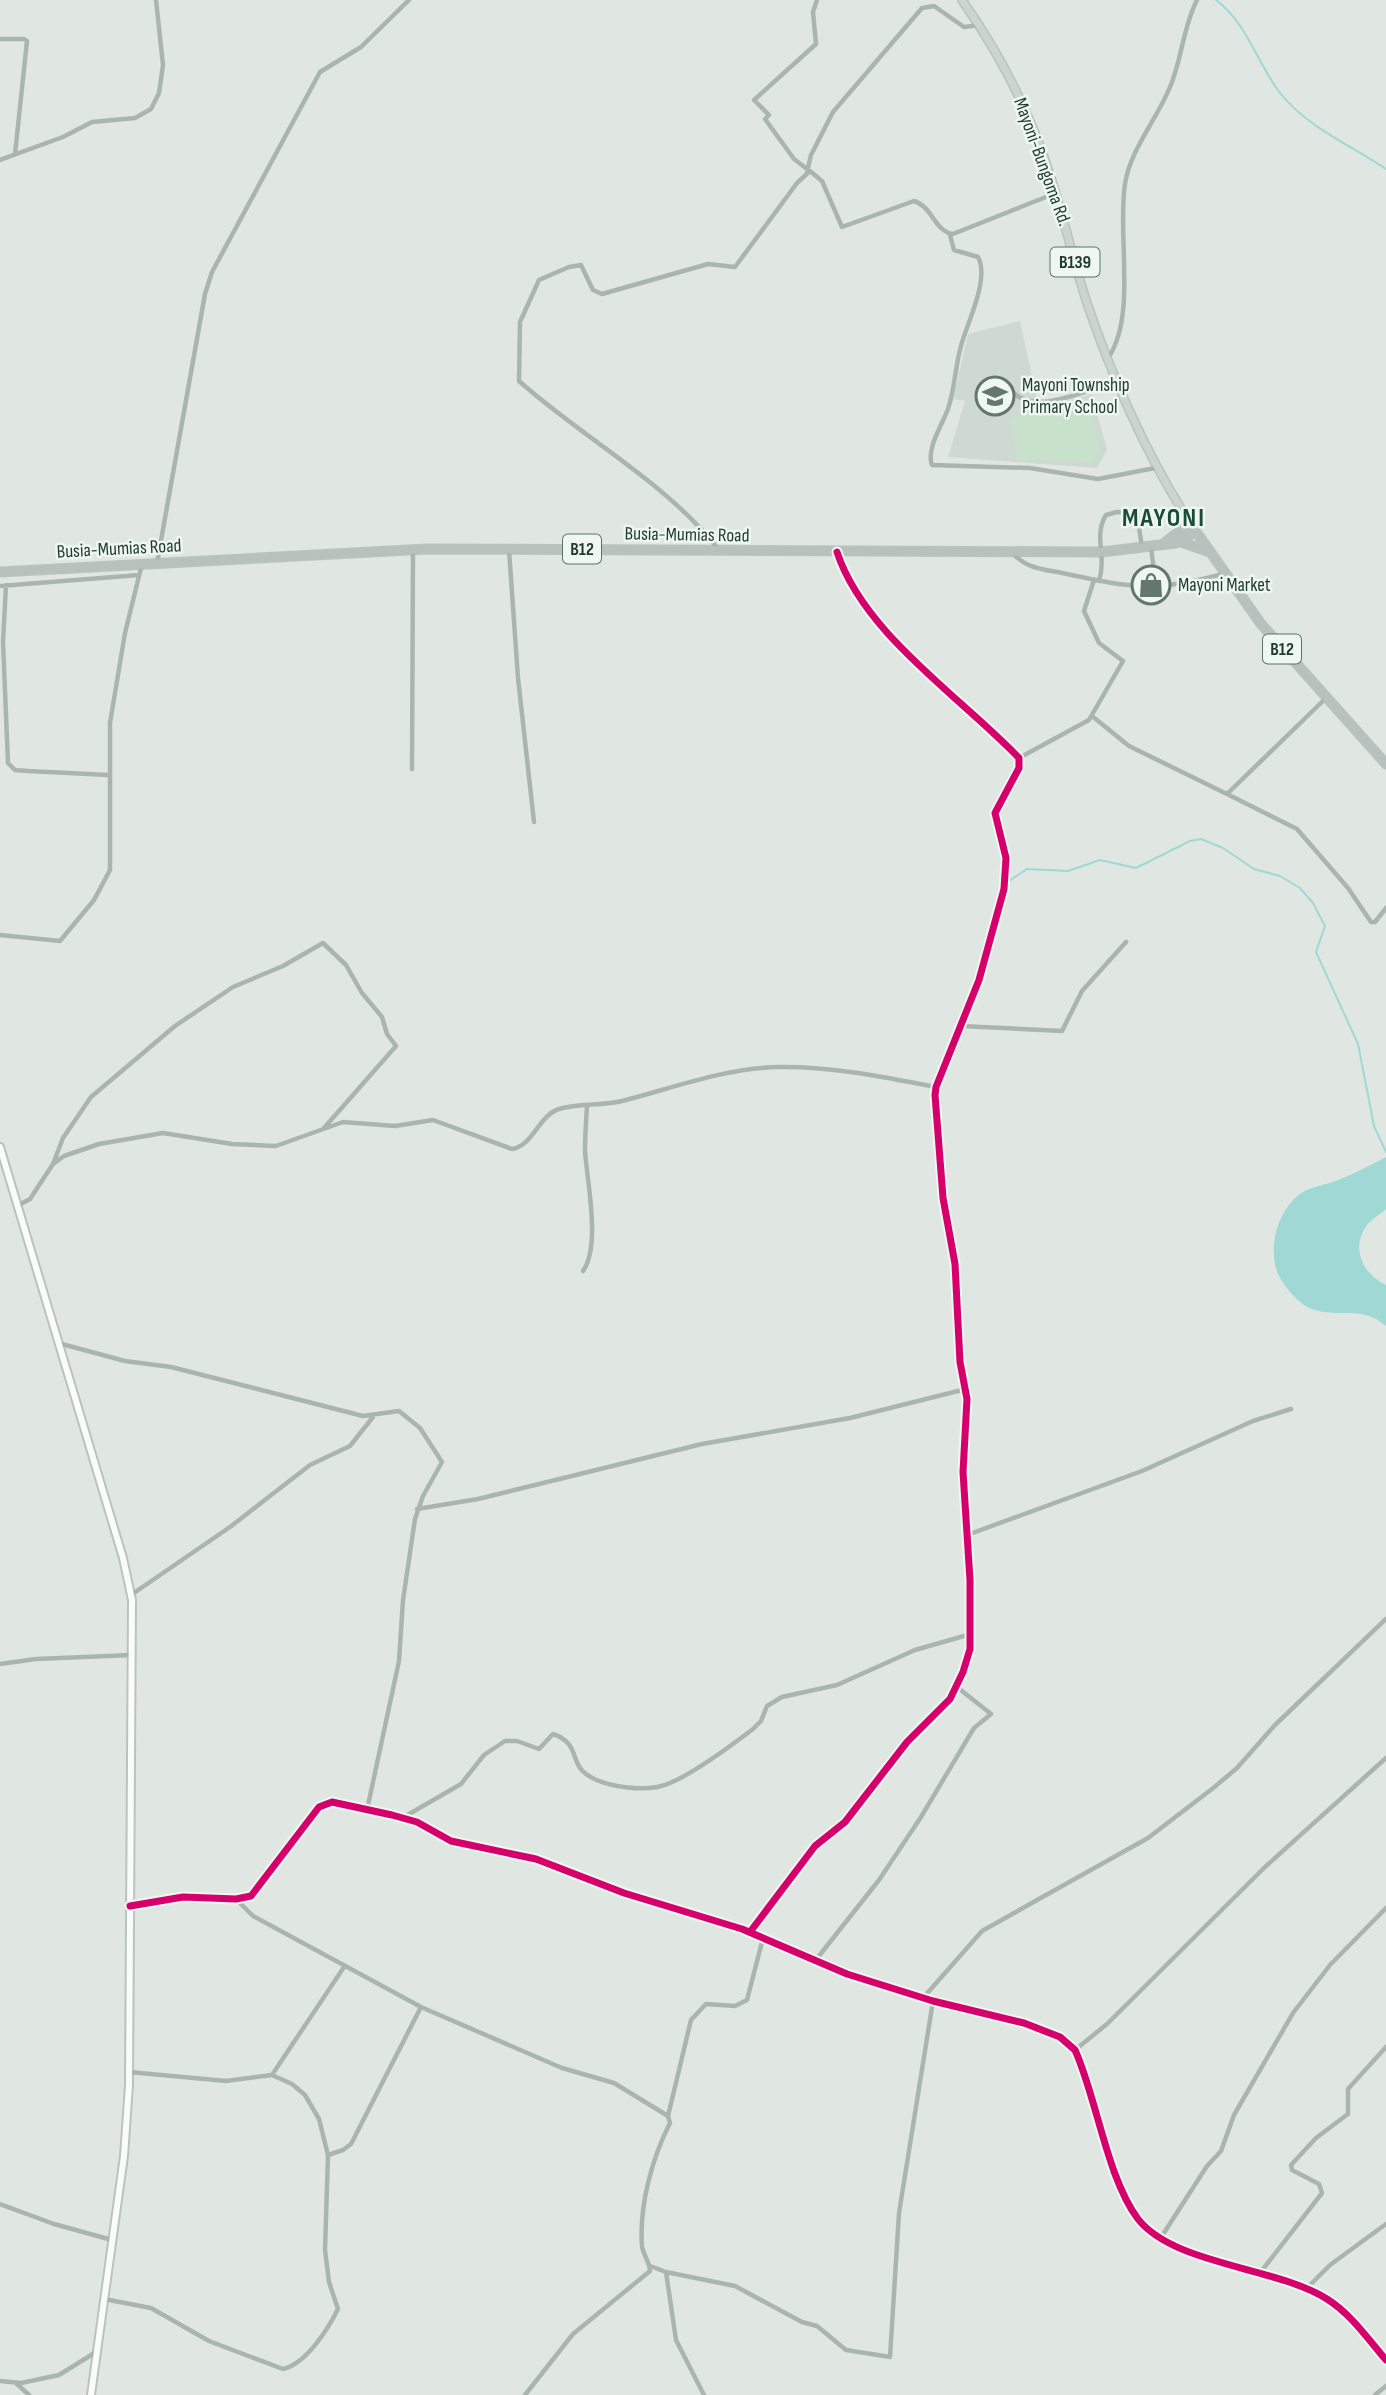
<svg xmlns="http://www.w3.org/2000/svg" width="1386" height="2395" font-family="'Sofia Sans Condensed',sans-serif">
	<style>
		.built { fill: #ced9d2 }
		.green { fill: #c8e1cb }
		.water { fill: #9fd8d4 }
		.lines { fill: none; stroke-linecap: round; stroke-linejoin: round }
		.stream { stroke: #9fd8d4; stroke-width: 2 }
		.secondary-casing { stroke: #b9c4be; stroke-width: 10 }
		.primary-casing { stroke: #bac4bf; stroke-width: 10 }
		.highway-casing { stroke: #bac4bf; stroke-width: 11 }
		.street { stroke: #aab5b0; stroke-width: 4.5 }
		.secondary { stroke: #fafbfb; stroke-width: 6 }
		.primary { stroke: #cbd4d0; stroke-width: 7 }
		.highway { stroke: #b9c1be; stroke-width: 8 }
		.cycleway-casing { stroke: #eef7f0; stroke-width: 11 }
		.cycleway { stroke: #d6006c; stroke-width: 7 }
		.labels { text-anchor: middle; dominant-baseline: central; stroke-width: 5; stroke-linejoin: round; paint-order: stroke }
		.shield { fill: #eef7f0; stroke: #5d7368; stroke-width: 2 }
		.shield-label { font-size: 18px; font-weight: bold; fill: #1f3a2d }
		.street-label { font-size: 19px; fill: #1f3a2d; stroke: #eef7f0 }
		.poi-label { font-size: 19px; fill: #1f3a2d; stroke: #eef7f0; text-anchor: start }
		.district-label { font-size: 26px; font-weight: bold; letter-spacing: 2px; fill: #1a4c36; stroke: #eef7f0 }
	</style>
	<rect width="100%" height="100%" fill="#e0e7e3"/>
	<!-- built -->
	<path class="built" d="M1020,321L1039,408L1092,394L1107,450L1097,468L948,457L965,401L953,399L968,334Z"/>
	<!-- green -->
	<path class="green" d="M1088,400L1100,448L1092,463L1017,459L1011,418Z"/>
	<!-- water -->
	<path class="water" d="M1386,1157V1209C1380,1215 1369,1220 1365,1228C1351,1250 1364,1275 1386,1285V1326C1360,1305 1344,1318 1315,1310C1300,1306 1285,1288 1278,1274C1267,1247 1278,1208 1303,1192C1313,1186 1326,1185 1338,1180C1354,1174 1370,1165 1386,1157Z"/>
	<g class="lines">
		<!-- stream -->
		<path class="stream" d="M1216,0C1247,23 1257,63 1280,93C1308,128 1351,145 1386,169
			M1009,881L1027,869L1068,871L1100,860L1136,868L1190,841L1201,839L1223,848L1254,869L1280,876L1300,888L1313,903L1325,926L1316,952L1358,1044L1374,1126L1386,1152"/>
		<defs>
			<path id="secondary" d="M0,1147L123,1558L132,1600L129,2085L124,2156L91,2395"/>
			<path id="primary" d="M962,0C1000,54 1030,112 1050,175C1064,217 1073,261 1087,303C1113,380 1146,454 1190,523"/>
			<path id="highway" d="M1181,542L1207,551
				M1163,544L1190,523L1261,624L1386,764
				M0,572L427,549L1102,552L1176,543L1195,532"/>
		</defs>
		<!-- secondary casing -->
		<use href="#secondary" class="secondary-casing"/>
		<!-- primary casing -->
		<use href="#primary" class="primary-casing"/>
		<!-- highway casing -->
		<use href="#highway" class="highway-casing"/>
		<!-- street -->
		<path class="street" d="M0,39H24L27,41L15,154
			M0,160L63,137L92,122L135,118L151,109L159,93L163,65L156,0
			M807,169L794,159L765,119L769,115L754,100L816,44L813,12L817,0
			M807,172L811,155L833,112L922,8L934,6L964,27L979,25
			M950,235L954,250L978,257C990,279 967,323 961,346C955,367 955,388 948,409C942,425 926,449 932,465L1030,468L1098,479L1155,468
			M1108,358C1137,316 1117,235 1125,184C1130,150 1157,119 1170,87C1182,59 1183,27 1197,0
			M1010,388C1028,419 1091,389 1116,381
			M1151,547L1156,587
			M509,550L518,678L534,822
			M719,550C665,481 584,439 519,381L520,322L539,280L569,267L581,265L593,290L602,294L708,264L735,267L797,183L810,171L822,181L842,227L914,201C932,206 935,232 953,234L1056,193
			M1012,552C1026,570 1046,569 1067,574C1132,588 1156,592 1223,574
			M157,563L205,294L212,272L320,72L361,47L409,0
			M1099,581C1107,555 1093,536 1106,515L1117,512L1137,513L1142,548
			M6,585L3,642L8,763L15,770L28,771L108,775
			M0,586L139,575
			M1092,716L1129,746L1227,794L1326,698
			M1019,758L1089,720L1123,661L1099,643L1084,611L1094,580
			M412,769L413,550
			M1227,794L1297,829L1348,888L1371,922H1375L1386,908
			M0,935L60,941L94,900L110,870V723L125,633L142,564
			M961,1026L1062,1031L1082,991L1126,942
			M53,1164L63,1138L91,1097L175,1026L233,987L283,966L323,943L346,965L362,993L382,1017L387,1034L396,1046L324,1128
			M17,1206L30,1199L53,1164L64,1156L99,1144L163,1133L232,1144L276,1146L343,1122L395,1126L433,1120L512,1149C534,1145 538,1116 559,1109C579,1103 602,1106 622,1101C673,1088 725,1068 778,1067C830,1066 885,1077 936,1087
			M583,1271C601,1246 587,1181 585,1151C585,1136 586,1121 587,1106
			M58,1343L125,1361L171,1367L363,1416L399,1411L420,1428L442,1462L423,1496L415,1519L403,1600L399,1661L367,1810
			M417,1509L478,1499L702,1444L850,1418L966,1389
			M967,1535L1142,1471L1253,1421L1291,1409
			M131,1595L230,1527L310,1465L350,1446L373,1417
			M0,1664L36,1659L132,1655
			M404,1817L461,1784L484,1755L505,1741H517L539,1749L553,1734C580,1743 570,1763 586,1774C605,1788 649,1793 670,1783C694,1773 732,1745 753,1729L761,1721L767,1706L782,1697L837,1685L915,1650L971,1634
			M237,1900L253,1916L421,2007L562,2068L614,2083L668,2116L670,2123C652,2158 639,2206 642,2246C643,2255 650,2262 650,2271L573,2334L525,2395
			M130,1906L183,1897L236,1899L251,1896L319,1807L332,1802L392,1815L417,1822L451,1841L536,1859L624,1893L742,1929L847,1974L933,2001L1024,2023L1060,2037L1075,2050C1097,2099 1107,2178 1138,2219C1174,2265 1277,2267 1327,2299C1351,2314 1368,2339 1386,2360
			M750,1932L815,1846L845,1822L907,1742L950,1699L963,1672L970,1649V1580L963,1472L967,1399L960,1362L955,1264L943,1198L935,1095L936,1087L979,980L1004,889L1006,858L995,813L1019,768V758C961,697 864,634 837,552
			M815,1961L879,1880L921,1817L974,1728L991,1714L957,1687
			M923,1998L982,1931L1148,1838L1212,1789L1237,1768L1275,1725L1386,1619
			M1075,2050L1107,2024L1265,1867L1386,1758
			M272,2075L344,1967
			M668,2116L691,2020L706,2004L735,2006L747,2000L763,1938
			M328,2155L343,2150L351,2144L421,2007
			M0,2204L54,2224L112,2240
			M1160,2239L1207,2166L1221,2151L1234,2115L1293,2013L1330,1965L1386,1908
			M650,2266L666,2272L676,2340L704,2395
			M666,2272L735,2286L802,2322L817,2326L846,2350L890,2357L899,2213L933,2001
			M1260,2273L1322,2193L1319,2184L1292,2170L1291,2165L1316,2138L1348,2114V2089L1386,2047
			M1306,2289L1330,2265L1386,2224
			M104,2299L151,2308L209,2341L283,2369C306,2364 328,2329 338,2309L329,2282L325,2250L328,2155L319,2119L305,2095L292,2084L272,2075L226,2081L129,2072
			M0,2381L21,2383L59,2375L96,2352
			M17,2384L29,2395
			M1375,2395L1386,2386"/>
		<!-- secondary -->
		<use href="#secondary" class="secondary"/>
		<!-- primary -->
		<use href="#primary" class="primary"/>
		<!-- highway -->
		<use href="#highway" class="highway"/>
		<defs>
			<path id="cycleway" d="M130,1906L183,1897L236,1899L251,1896L319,1807L332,1802L392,1815L417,1822L451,1841L536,1859L624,1893L742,1929L847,1974L933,2001L1024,2023L1060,2037L1075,2050C1097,2099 1107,2178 1138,2219C1174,2265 1277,2267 1327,2299C1351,2314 1368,2339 1386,2360
				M750,1932L815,1846L845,1822L907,1742L950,1699L963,1672L970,1649V1580L963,1472L967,1399L960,1362L955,1264L943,1198L935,1095L936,1087L979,980L1004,889L1006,858L995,813L1019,768V758C961,697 864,634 837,552"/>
		</defs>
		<!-- cycleway casing -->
		<use href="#cycleway" class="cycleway-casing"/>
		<!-- cycleway -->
		<use href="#cycleway" class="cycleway"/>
	</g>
	<!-- icons -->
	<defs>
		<symbol id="school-ring" viewBox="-11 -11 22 22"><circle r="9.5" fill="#eef7f0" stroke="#63776d" stroke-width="1.5"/><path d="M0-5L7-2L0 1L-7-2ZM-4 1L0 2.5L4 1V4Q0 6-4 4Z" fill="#63776d"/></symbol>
		<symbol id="shop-ring" viewBox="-11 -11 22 22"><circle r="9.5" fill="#eef7f0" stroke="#63776d" stroke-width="1.5"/><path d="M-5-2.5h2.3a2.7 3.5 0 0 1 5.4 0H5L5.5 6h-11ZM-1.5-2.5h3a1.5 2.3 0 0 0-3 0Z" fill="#63776d"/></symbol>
	</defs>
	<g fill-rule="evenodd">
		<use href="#school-ring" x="973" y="374" width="44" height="44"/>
		<use href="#shop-ring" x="1129" y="563" width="44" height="44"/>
	</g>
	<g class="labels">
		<!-- shield labels -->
		<g class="shield">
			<rect x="1050.5" y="247.5" width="49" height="29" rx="5"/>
			<rect x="563" y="534.5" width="38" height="29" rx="5"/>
			<rect x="1263" y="634.5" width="38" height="29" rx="5"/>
		</g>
		<g class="shield-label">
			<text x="1075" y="262">B139</text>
			<text x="582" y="549">B12</text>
			<text x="1282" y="649">B12</text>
		</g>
		<!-- street labels -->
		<g class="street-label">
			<text transform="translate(1042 162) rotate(70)">Mayoni-Bungoma Rd.</text>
			<text transform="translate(687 535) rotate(1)">Busia-Mumias Road</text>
			<text transform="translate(119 549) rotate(-3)">Busia-Mumias Road</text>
		</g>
		<!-- poi labels -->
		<g class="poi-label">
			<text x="1022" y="385">Mayoni Township<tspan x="1022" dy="22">Primary School</tspan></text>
			<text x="1178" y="585">Mayoni Market</text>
		</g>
		<!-- district labels -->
		<g class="district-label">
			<text x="1164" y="518">MAYONI</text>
		</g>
	</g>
</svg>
